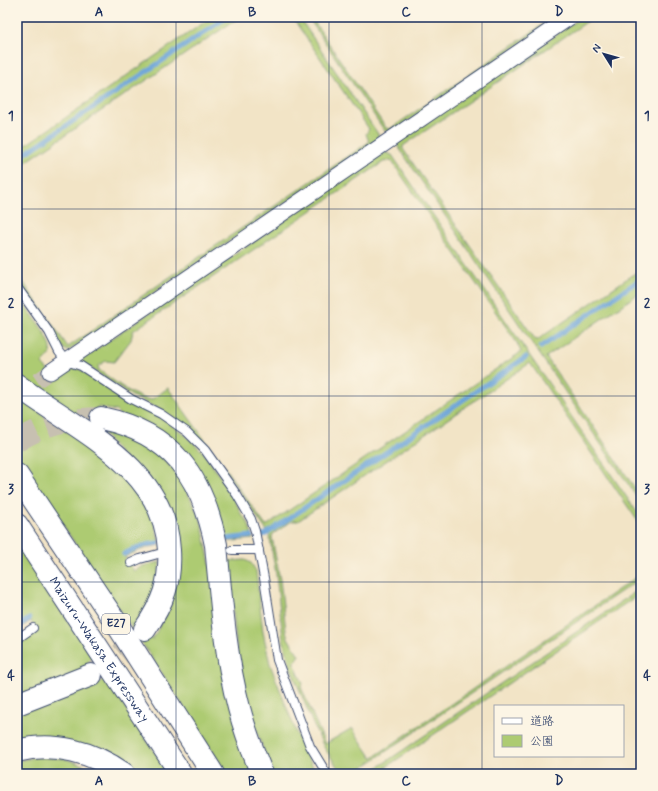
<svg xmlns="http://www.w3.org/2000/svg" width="658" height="791" font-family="Mynerve,'Klee One',sans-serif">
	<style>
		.green { fill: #adcb72; stroke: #647d68; fill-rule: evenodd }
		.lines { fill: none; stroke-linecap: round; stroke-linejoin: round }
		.stream { stroke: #69a3d9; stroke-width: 5 }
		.minor-tunnel { stroke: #c7c0b1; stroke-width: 15; stroke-dasharray: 15 8; stroke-linecap: butt }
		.motorway-tunnel { stroke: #c7c0b1; stroke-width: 22; stroke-dasharray: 22 11; stroke-linecap: butt }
		.service-casing { stroke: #3b4a6e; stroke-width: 10 }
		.minor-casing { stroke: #3b4a6e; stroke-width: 17 }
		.motorway-casing { stroke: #3b4a6e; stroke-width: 24 }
		.service { stroke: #fff; stroke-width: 8 }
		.minor { stroke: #fff; stroke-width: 15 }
		.motorway { stroke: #fff; stroke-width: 22 }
		.grid { fill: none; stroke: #1b2f5e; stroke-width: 1; stroke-opacity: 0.55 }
		.labels { text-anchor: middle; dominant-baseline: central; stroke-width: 3; stroke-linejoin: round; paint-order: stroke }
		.shield { fill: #fcf5e5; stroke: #5e6a86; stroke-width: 1 }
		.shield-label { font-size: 12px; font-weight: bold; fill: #1b2f5e }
		.street-label { font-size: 13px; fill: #1b2f5e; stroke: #fcf5e5 }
		.neatline { fill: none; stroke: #1b2f5e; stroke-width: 1.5 }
		.grid-label { font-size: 13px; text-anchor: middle; font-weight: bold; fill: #1b2f5e }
	</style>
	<rect width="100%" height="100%" fill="#fcf5e5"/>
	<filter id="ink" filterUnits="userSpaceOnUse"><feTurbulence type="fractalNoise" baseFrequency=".025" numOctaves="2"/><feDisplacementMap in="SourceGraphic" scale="8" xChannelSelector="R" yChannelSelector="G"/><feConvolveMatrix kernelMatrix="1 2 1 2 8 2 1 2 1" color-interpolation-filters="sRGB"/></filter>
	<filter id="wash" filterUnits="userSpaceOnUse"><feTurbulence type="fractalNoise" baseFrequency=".012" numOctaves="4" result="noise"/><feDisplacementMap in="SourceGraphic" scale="16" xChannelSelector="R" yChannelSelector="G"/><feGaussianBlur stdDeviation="0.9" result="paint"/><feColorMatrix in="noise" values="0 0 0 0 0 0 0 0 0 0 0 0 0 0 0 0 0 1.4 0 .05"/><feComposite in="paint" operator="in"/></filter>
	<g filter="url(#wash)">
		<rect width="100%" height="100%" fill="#f2e4c6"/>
		<!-- green -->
		<path class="green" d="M212,17H240L17,168V151Z
			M292,17H299L378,134L379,139L68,351L64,349L17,280V273L68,347L161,283L369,142L366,134L369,129Z
			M308,17H311L386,128L390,129L554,17H559L392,132H387L384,130Z
			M582,17H594L403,146V149L535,339L537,340L641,269V292L546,357L641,497V503L397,145L398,142Z
			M385,152L392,155L641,518V526L530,363L298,521H292L273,534L272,537L280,580L286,631L288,638L299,655L294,663L303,684L301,687L325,744L352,728L372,758L641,574V578L372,761L352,774H342L324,747L313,724L290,666L283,639L276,574L269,534L216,458L200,439L174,418L163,411L132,396L83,363L82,359ZM391,160L517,343L521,352L266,526L168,388C163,391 158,396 152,399C141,403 109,377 99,370L98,366L106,361L114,362L131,340L133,331L385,161Z
			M17,295C25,306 53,339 51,351C50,356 45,361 42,364L54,377C63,372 69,369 79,369L160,416L185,435L203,452L234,497L241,514L248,522L253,539L224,542L219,517L116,411L98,407L95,428L17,375Z
			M17,396L117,467L152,513L160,545C147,547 136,551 125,557L134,571L143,566L160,562L157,586L140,623L152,640L168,611L179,546L177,533L174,520L103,433L105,430L127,435L153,448L179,475L201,520L253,774H227L150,655L17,457Z
			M17,543L169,774H138L123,762L17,741V646L38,632L31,621L17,630Z
			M245,560L251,563L256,571L263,632L270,664L302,747L317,774H272L248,706L238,662L228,561Z
			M641,588V593L376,774H368Z
			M36,757L66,759L108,774H17V761Z"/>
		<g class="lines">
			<!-- stream -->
			<path class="stream" d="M17,159L227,17
				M541,347L641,279
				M263,535L266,534L526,357
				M226,539L251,536
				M124,554C135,548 145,544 158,543
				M17,627L29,619"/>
		</g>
	</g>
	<g filter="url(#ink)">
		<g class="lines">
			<!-- minor-tunnel -->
			<path class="minor-tunnel" d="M18,394L50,372"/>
			<!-- motorway-tunnel -->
			<path class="motorway-tunnel" d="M17,441C47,423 67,419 101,418
				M93,673C113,661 128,650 143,632"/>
			<defs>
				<path id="service" d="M17,287L49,332L59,352L66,361L81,366L131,399L161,414L187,432L205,450L237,495L251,519L255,531L264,578L277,660L310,746L327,774
					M232,550H259
					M131,563L140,559L158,554
					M17,639L33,628"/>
				<path id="minor" d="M50,372L570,17"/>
				<g id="motorway">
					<path d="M17,385C75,429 165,466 169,550C171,582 163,603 145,629"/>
					<path d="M101,418C172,433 202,476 216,545C221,599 225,655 239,708C245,731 253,752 262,774"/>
					<path d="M17,475L115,621L213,774"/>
					<path id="s1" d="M17,525L181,774"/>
					<path d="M17,704L91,675"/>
					<path d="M17,751C54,741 93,752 124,774"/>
				</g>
			</defs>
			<!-- service casing -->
			<use href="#service" class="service-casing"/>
			<!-- minor casing -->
			<use href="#minor" class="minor-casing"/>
			<!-- motorway casing -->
			<use href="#motorway" class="motorway-casing"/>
			<!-- service -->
			<use href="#service" class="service"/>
			<!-- minor -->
			<use href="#minor" class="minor"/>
			<!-- motorway -->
			<use href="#motorway" class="motorway"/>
		</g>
	</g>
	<!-- grid -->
	<path class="grid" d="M176,17V774M329,17V774M482,17V774M17,209H641M17,396H641M17,582H641"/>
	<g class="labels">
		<!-- shield labels -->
		<rect class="shield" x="102" y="614" width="28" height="20" rx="3"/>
		<g class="shield-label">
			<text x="116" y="624">E27</text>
		</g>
		<!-- street labels -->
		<g class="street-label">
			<text stroke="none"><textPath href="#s1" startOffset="149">Maizuru-Wakasa Expressway</textPath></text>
		</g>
	</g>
	<!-- margin -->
	<rect width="658" height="791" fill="none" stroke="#fcf5e5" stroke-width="44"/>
	<!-- legend -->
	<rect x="494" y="705" width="130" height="52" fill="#fcf5e5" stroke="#a2a6af"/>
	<rect x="502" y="718" width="20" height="6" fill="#ffffff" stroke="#a2a6af"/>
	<text x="530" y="725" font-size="12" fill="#1b2f5e">道路</text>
	<rect x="502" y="735" width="20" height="12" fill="#adcb72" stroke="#a2a6af"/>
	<text x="530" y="745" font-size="12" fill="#1b2f5e">公園</text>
	<!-- north arrow -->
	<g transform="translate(604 54) rotate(307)" stroke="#fcf5e5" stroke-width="3" paint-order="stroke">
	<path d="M0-3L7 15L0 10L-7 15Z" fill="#1b2f5e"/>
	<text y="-6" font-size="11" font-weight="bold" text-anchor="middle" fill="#1b2f5e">N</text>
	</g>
	<rect x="22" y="22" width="614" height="747" class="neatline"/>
	<g class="grid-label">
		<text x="99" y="16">A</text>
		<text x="252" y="16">B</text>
		<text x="406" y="16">C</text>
		<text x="559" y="16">D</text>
		<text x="11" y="120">1</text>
		<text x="647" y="120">1</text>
		<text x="11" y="307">2</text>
		<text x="647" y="307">2</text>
		<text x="11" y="493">3</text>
		<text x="647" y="493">3</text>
		<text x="11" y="680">4</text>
		<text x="647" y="680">4</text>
		<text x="99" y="785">A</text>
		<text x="252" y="785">B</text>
		<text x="406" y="785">C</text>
		<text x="559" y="785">D</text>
	</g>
</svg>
